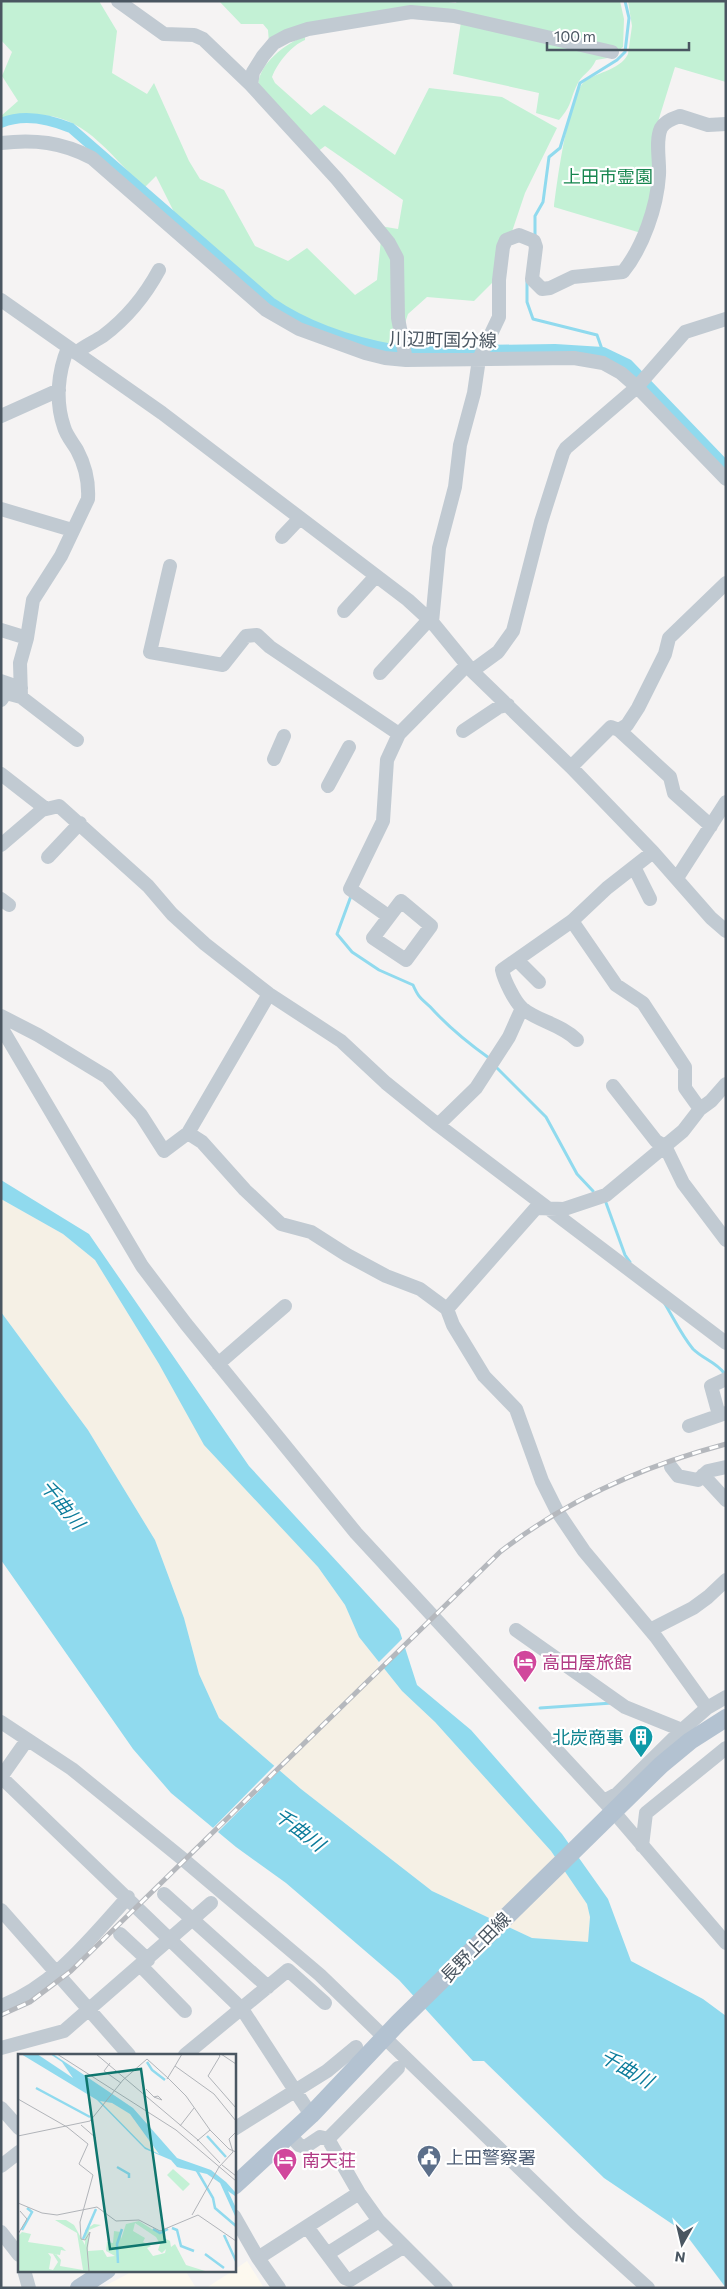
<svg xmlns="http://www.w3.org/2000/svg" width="727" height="2289" font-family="Commissioner,'Noto Sans JP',sans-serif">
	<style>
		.commercial { fill: #fdf9ef }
		.green { fill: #c3f1d5 }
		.sand { fill: #f5f0e5 }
		.water { fill: #90daee }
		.pier { fill: #f5f3f3 }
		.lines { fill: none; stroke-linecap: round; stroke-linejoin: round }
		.stream { stroke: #90daee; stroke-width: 3 }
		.canal { stroke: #90daee; stroke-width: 10 }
		.minor { stroke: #c1cad2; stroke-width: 14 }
		.major { stroke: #b3c2d1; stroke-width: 18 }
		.rail-casing { stroke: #b5b8bd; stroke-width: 5 }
		.rail { stroke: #fff; stroke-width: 3; stroke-dasharray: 9; stroke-linecap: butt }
		.labels { text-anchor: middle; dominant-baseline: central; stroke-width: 4.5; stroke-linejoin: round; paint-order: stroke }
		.park-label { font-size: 18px; fill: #17864f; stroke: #fff }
		.street-label { font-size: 18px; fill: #4a5661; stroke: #fff }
		.hotel-label { font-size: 18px; fill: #b23c85; stroke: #fff; text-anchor: start }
		.culture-label { font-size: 18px; fill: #0d838f; stroke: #fff; text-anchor: end }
		.service-label { font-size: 18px; fill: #4e5e75; stroke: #fff; text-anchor: start }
		.water-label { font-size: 19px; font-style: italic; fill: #0c7c9b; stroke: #fff }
		.inset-river { fill: none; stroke: #90daee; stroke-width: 2.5 }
		.inset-road { fill: none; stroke: #b1b4b9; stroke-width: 1 }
		.view { fill: #0f766e; fill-opacity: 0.15; stroke: #0f766e; stroke-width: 2.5 }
		.inset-edge { fill: none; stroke: #4a5661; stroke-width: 2.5 }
	</style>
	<rect width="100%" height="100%" fill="#f5f3f3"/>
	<!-- commercial -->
	<path class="commercial" d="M247,2261L264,2288H206L234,2270Z
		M135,2270H185L196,2288H101Z"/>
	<!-- green -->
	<path class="green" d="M1,1H99L117,31L112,73L147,94L154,83L189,161L200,179L224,190L255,246L288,261L307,248L355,295L377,280L381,239L380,226L398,229L403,200L325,146L317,152L258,86C259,63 285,44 305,36V40C291,46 278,62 272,77L275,83L311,115L324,105L395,155L429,88L502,97L557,128L525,193L496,279L474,301L427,297L408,314L397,347L371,342L304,320L272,301L176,216L156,176L144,188C97,141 74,100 1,120V116L18,101L2,76L12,52L1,40Z
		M219,1H441L456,3L457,1H620L624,19L623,47L608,58L596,60C591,72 581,75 577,85C569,101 573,104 559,120L536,113L539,93L453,74L461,22L434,9L269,43L268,30L263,24H241Z
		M628,1H726V82L675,67L652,141L654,182L641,233L554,207C557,182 568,100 583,83C592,73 620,71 628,54L632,26Z"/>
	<!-- sand -->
	<path class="sand" d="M1,1199L63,1234L95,1260L159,1364L262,1505L318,1567L345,1605L359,1637L402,1691L435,1722L551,1851L587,1904L590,1917L588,1942L532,1938L432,1891L301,1789L219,1718L199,1674L184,1618L155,1540L88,1430L1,1312Z"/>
	<!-- water -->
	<path class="water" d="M1,1180L89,1234L249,1466L399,1629L417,1685L471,1730L562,1834L608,1899L631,1961L703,1999L726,2016V2288L684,2232L604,2178L484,2061H473L399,1980L286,1883L236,1847L171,1793L133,1749L1,1560V1312L88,1430L155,1540L184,1618L199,1674L219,1718L301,1789L432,1891L532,1938L588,1942L590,1917L587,1904L551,1851L435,1722L402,1691L359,1637L345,1605L318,1567L204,1445L159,1364L95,1260L63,1234L1,1199Z"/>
	<!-- pier -->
	<path class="pier" d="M404,1637L406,1645L381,1670L377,1664Z
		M276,1764L281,1769L216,1834L211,1830Z"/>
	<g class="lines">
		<!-- stream -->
		<path class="stream" d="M535,236V216L543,202L549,157L560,148L580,83L617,60L625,52L629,18L625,1
			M527,280V302L533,319L597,335L603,352
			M351,896L337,934L352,952L379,970L413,985C421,1003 423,998 435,1012C452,1030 468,1043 489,1058
			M495,1066L546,1117L577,1174L593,1191
			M605,1200L625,1255L630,1262
			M665,1304C674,1319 682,1336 693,1349C703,1359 716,1362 724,1373
			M540,1708L612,1703"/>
		<!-- canal -->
		<path class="canal" d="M1,123C24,113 49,119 71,128L271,302C307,327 354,342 397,350
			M411,351L555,349L603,352L628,364L726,466"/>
		<!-- minor -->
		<path class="minor" d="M118,1L164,34L194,35L203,39L251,85L337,179L389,243L397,258L398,318L406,360
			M251,85L253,72L263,56L274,43L287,36L308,29L411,12L454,16L612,52
			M1,143C34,139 62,142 92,158L266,310L299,329L365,353L385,358L406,360L574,358L603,363L621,373L637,387L726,479
			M1,300L162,413L408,600L432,622L472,671L571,767L653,852L711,918L726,931
			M68,348C58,372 55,401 64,427C66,435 73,443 77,450C85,465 89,482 88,499L61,556L33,600L27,638L20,663L21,697L77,740
			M76,353C84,346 94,342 103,336C127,318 145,296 159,270
			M1,416L59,390
			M1,509L72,530
			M282,537L300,518
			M170,566L150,652L223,665L246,636L257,635L270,647L399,734
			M344,611L376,576
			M1,630L27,638
			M472,671L498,652L513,631L541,522L563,453L566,448L637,387L685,332L726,319
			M380,673L425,624L432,622L439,548L455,487L460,445L474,393L479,359L499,317V280L503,247L506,240L519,235L534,241L536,247L532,279L542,289L550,288L573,277L623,272C643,247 657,207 659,175C660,161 655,141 661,128C664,122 674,118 680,116L708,125L726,124
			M1,681L21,688
			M1,700L6,693L21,697
			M619,730L627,725L638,708L665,654L669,638L726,583
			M463,731L499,707L508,705
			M274,759L284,736
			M571,767L611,727L619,730L670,777L674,793L711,826
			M1,774L46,809
			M328,786L349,747
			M1,845L42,810L59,806L148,886L172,914L205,944L269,994L341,1041L386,1083L438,1125L726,1343
			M48,857L80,823
			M634,867L650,899
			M677,878L726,802
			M1,899L9,905
			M401,901L431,926L406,960L373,938Z
			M388,916L350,889L383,821L387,760L399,734L467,665
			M572,921L616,985L643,1003L685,1067V1088L700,1109
			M517,960L539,982
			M1,1016L38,1035L107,1077L141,1115L164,1151L188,1133L202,1142L245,1190L281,1224L311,1232L347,1255L386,1276L420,1289L447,1309L453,1325L484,1376L516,1409L542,1481L557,1511L584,1551L656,1637L707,1708
			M1,1027L142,1266L186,1324L356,1533L613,1811L726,1943
			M577,1040C561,1024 537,1021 522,1008C515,1002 504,980 502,970L572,921L607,888L653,852
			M613,1086L656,1141L665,1146L683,1183L726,1240
			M438,1125L476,1088L509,1037L522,1008
			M188,1133L269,994
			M447,1309L536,1208L564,1209L606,1195L683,1131L700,1109L711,1101L726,1084
			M218,1364L285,1306
			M719,1415L711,1386L726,1379
			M689,1426L726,1413
			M671,1467L678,1476L698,1480L708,1471L726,1467
			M703,1475L726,1500
			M516,1630L625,1707L682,1730
			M650,1630L693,1608L708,1597L726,1580
			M1,1722L72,1769L184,1860L320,1975L575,2222L648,2288
			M1,1777L242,2009L311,2115
			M1,1777L27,1740
			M604,1801L617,1794L682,1730L707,1708L726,1697
			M642,1846L646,1813L726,1748
			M164,1894L268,1987
			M1,1910L129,2055
			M120,1934L148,1960
			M141,1966L185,2011
			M1,2006C54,1986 91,1938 128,1897
			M1,2048L64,2031L211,1903
			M185,2055L288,1970L325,2003
			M1,2108L19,2128
			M234,2129L327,2071L356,2047
			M290,2135L299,2145L305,2147L320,2137L328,2139L359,2193L379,2221L446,2288
			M328,2139L398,2068
			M1,2166L19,2152
			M234,2216L258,2258L279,2288
			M307,2227L345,2278L350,2280L403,2247
			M1,2232L19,2255
			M327,2254L379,2221
			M258,2258L359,2193
			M24,2270L29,2288"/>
		<!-- major -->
		<path class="major" d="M234,2186L311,2115L398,2023L661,1765L690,1741L726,1718
			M79,2288L107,2270"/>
		<defs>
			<path id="rail" d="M1,2015L30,2002L71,1971L500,1552C568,1499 643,1466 726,1444"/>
		</defs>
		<!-- rail casing -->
		<use href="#rail" class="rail-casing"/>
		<!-- rail -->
		<use href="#rail" class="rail"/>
	</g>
	<!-- icons -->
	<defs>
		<symbol id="hotel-pin" viewBox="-11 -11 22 30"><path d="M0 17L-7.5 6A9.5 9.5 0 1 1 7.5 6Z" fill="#d1479c" stroke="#fff"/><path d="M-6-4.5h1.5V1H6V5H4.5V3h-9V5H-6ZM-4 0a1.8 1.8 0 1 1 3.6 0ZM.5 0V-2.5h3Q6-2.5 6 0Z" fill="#fff"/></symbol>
		<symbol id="building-pin" viewBox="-11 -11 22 30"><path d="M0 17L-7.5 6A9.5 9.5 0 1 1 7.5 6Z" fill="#0f9aa8" stroke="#fff"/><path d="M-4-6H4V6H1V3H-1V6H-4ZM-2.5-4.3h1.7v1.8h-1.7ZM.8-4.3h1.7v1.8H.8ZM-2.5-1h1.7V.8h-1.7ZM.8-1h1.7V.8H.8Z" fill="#fff"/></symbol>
		<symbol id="civic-pin" viewBox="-11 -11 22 30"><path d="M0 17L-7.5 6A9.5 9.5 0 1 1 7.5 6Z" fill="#5c6f8a" stroke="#fff"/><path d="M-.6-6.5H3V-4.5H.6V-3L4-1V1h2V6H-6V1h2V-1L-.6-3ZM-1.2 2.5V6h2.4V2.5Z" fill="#fff"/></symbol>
	</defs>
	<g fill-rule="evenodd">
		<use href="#hotel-pin" x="511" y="1648" width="28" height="38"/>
		<use href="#building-pin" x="627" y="1723" width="28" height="38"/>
		<use href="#civic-pin" x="415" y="2143" width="28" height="38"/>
		<use href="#hotel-pin" x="271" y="2146" width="28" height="38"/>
	</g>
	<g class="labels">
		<!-- park labels -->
		<g class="park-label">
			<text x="608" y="176">上田市霊園</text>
		</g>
		<!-- street labels -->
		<g class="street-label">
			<text transform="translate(443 339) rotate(1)">川辺町国分線</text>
			<text transform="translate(475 1947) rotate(-45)">長野上田線</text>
		</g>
		<!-- hotel labels -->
		<g class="hotel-label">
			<text x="542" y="1662">高田屋旅館</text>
			<text x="302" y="2160">南天荘</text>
		</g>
		<!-- culture labels -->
		<g class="culture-label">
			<text x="624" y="1737">北炭商事</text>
		</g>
		<!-- service labels -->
		<g class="service-label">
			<text x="446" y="2157">上田警察署</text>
		</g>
		<!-- water labels -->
		<g class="water-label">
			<text transform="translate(63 1504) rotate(51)">千曲川</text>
			<text transform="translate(300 1829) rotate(37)">千曲川</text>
			<text transform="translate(627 2068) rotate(30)">千曲川</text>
		</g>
	</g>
	<!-- overview -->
	<g transform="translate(18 2054)">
		<rect width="218" height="218" fill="#f5f3f3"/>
		<path d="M155,115L172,130L165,137L149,121ZM37,166H48L56,171L67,191V176L76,170L83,171L71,176L70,197L85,196L89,203L97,202L88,197L89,188L95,189L96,177L103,178V185L108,170L121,167L140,179L146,178V184L152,187L153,193L157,190L168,211L187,217H0V182L4,178L13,180L10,188L44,193L48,197L43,196L42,201L30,199L33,203L31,215L35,216L40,208L35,200H38L43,206L42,212L65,216L59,179ZM117,169L138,183L142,190L140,196L144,199L148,195L147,199L135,202L129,194L133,192L125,188L127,184L115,177Z" fill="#c3f1d5" fill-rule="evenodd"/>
		<path d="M82,47L94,49L112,60L141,100L127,93Z" fill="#f5f0e5"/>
		<path d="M3,0H19L55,24L44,8L32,0H35L115,54L159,104L193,116L208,128L217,138V142L210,137L217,152V162L202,129L189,120L159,113L153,106L127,95L79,46ZM82,47L94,49L112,60L141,100L127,93Z" fill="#90daee" fill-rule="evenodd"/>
		<path class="inset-river" d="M129,8L134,16L147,26M18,34L72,63M189,82L208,103M99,113L111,120V124M178,115L195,144L197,154L218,172M154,174L159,176L163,192L176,197M135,175L142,179L150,175M4,176L14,158L9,154M206,181L218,207M65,185L78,155M187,200L206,214M100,209L99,190L104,175"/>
		<path class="inset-road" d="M39,0L158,76L218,127M78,0L180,86L202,109M164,0L157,12L196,40L218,67M200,0L202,2L190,22L218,54M203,0L218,10M92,9L86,17L103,29M150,24L168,42L192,76L211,95L218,98M149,25L157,12M128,35L136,43L144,46L140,42L136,43M0,45L49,73M63,71L78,84M162,72L176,54M49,73L70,90L61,110L75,121L62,168L63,185L67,186L72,178L69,194L71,217M0,82L72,67L105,26L129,5L150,24M179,87L192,76M204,111L218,122M0,149L24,159L39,161L79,153L98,167L121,166L142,177L180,161L218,187M174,161L201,113L215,98L211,85L218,78M0,180L9,165L2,157"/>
		<path class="view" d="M123,15L147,188L92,195L68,22Z"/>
		<rect width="218" height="218" class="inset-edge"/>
	</g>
	<!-- border -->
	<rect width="727" height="2289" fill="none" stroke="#4a5661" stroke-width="5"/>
	<!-- north arrow -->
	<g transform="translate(682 2244) rotate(188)" stroke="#ffffff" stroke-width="4" paint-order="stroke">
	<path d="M0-4L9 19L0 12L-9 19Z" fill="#4a5661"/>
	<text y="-8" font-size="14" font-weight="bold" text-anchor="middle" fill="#4a5661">N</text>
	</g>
	<!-- scale -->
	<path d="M547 42v8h142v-8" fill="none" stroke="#4a5661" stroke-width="2.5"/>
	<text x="554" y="42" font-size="15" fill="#4a5661" stroke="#ffffff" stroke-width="4" paint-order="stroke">100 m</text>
</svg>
